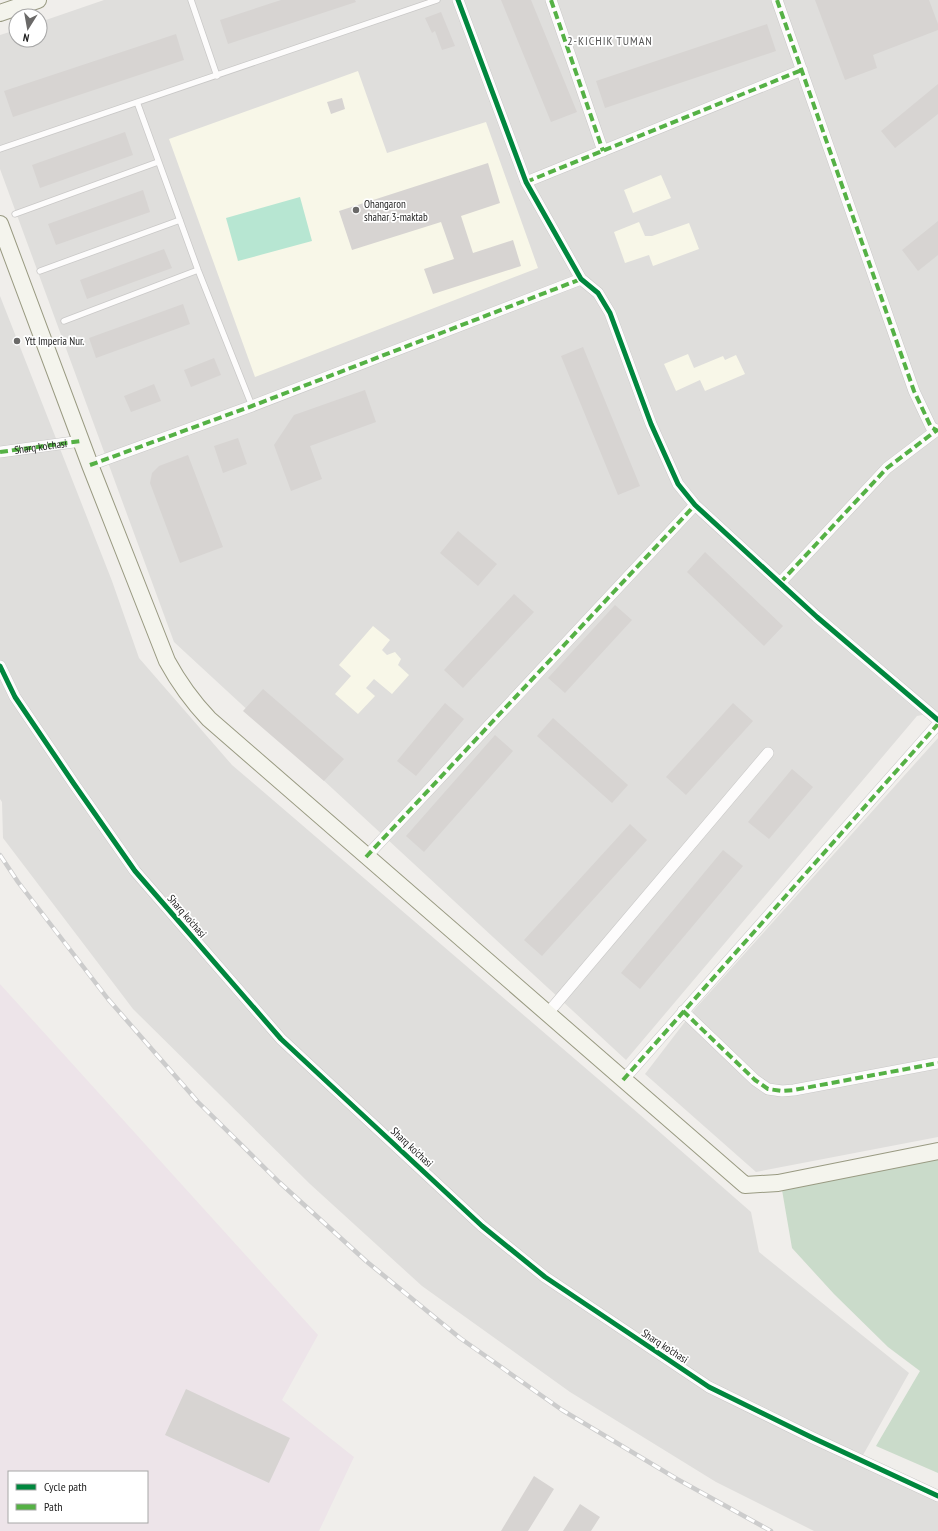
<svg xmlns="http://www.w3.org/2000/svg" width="938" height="1531" font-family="'PT Sans Narrow',sans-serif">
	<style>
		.residential { fill: #dfdedc }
		.industrial { fill: #ede4e9; fill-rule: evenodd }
		.education { fill: #f8f7e8 }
		.cemetery { fill: #cadbca }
		.pitch { fill: #b7e6d2 }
		.building { fill: #d7d4d2 }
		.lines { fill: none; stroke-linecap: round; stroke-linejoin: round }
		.lane-casing { stroke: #c9c8c7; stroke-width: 7 }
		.street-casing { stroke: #c9c8c7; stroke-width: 12 }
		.secondary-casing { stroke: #999a82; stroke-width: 18 }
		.lane { stroke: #fdfcfc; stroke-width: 5.5 }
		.street { stroke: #fdfcfc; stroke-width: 11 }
		.secondary { stroke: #f4f4ed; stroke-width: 16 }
		.rail-casing { stroke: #ccc; stroke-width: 4.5 }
		.rail { stroke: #fff; stroke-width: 3; stroke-dasharray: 9; stroke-linecap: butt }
		.quiet { stroke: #55b145; stroke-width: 4; stroke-dasharray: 8 4; stroke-linecap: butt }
		.cycleway-casing { stroke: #fff; stroke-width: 8 }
		.cycleway { stroke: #00873e; stroke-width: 5 }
		.poi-dot { fill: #6a6968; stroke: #fff; stroke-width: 1.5 }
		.labels { text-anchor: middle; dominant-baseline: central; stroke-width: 3.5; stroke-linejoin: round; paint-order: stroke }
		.poi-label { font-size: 11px; fill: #222; stroke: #fff; text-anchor: start }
		.street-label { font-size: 11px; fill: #222; stroke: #fff }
		.neighbourhood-label { font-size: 12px; letter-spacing: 1px; fill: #555; stroke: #fff }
	</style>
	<rect width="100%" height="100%" fill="#f0eeeb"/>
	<!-- residential -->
	<path class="residential" d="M104,0H938V712L917,716L626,1060L174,642L0,169V35L16,30V40H40V22Z
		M0,296L112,581L139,658L232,765L639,1114L751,1212L759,1252L909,1373L858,1464L938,1500V1531H814L716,1482L570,1392L422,1286L310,1184L133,1009L3,838L2,802L0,799Z
		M938,738V1137L756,1172L645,1074L694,1010Z"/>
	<!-- industrial -->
	<path class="industrial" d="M0,984L318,1335L282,1400L354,1457L319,1531H0ZM9,1472H147V1522H9Z"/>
	<!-- education -->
	<path class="education" d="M358,71L387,153L486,122L538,268L255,377L169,139Z
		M661,175L671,198L633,213L624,190Z
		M639,222L645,236H652L689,223L699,249L653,266L649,255L625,263L614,232Z
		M688,354L694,368L723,356L725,360L736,355L745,374L705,391L700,380L676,391L664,364Z
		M373,626L390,640L382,650L387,655L395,652L401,659L398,665L409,675L392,694L374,679L366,688L375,696L358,714L335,694L351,676L339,665Z"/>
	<!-- cemetery -->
	<path class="cemetery" d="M938,1158V1473L876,1446L920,1371L888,1347L834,1294L792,1248L782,1190Z"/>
	<!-- pitch -->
	<path class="pitch" d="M300,197L312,241L238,261L226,218Z"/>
	<!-- building -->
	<path class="building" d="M281,0H355L356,2L228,44L220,20Z
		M501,0H531L577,112L551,122Z
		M815,0H929L938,24V30L873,55L877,68L845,80Z
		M441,12L455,46L442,50L435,31L432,33L425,18Z
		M767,24L776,51L605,108L596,81Z
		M176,34L184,60L13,117L4,91Z
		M938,84V114L895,148L881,131Z
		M342,98L345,109L331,114L327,102Z
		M125,132L133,155L40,188L32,165Z
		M488,163L500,203L461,216L473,253L513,240L521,266L433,294L424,269L454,259L441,222L352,250L339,211Z
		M143,190L150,212L56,245L48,224Z
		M938,221V255L918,271L902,250Z
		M164,249L172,268L87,299L80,280Z
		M183,304L190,324L96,358L89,338Z
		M583,347L640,486L618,495L561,356Z
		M214,358L221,375L191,387L184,370Z
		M154,384L161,401L131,412L124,396Z
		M365,390L376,422L310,446L322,479L291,491L274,445L294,415Z
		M238,438L247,464L223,473L214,446Z
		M188,455L223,547L180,563L150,483L152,473L159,466Z
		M458,531L497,564L478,586L440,553Z
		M705,552L783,626L764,646L687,572Z
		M514,594L534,612L463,688L444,670Z
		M615,605L632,620L565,693L548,678Z
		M263,689L344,759L324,781L243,711Z
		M445,703L464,719L416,776L397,761Z
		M733,703L753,721L686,795L666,777Z
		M553,718L628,785L612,803L537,736Z
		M495,735L513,751L424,852L406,836Z
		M792,769L813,787L769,839L748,822Z
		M630,824L647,840L542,956L524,940Z
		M723,850L743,866L640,989L621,973Z
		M186,1389L290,1438L269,1483L165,1435Z
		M534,1476L554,1489L528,1531H501Z
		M580,1504L600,1517L591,1531H563Z"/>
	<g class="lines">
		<defs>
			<path id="lane" d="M191,0L217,76
				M137,102L198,270L252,406
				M0,149C145,99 291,50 437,0
				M15,214L158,162
				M40,271L180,220
				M64,321L198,270"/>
			<path id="street" d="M458,0L526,182L581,279L598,293L610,313L651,424L678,484L695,505L817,617L938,720
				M551,0L603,151
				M777,0L914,391L931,427L938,431
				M526,182L802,70
				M0,452L81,441
				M90,465L252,406L581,279
				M780,583L887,468L937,430
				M0,666L15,697L74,784L135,871L281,1039L482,1226L545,1277L709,1387L813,1438L938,1496
				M366,857L695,505
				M683,1011L755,1080L768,1089L782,1091L794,1090L938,1063
				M548,1013L768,753
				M623,1080L938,724"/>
			<path id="secondary" d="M0,13L38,0
				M0,224L90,465L167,661C179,683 192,701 209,719L745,1185L778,1183L938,1151"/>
		</defs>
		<!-- lane casing -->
		<use href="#lane" class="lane-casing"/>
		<!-- street casing -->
		<use href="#street" class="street-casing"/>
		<!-- secondary casing -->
		<use href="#secondary" class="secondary-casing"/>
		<!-- lane -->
		<use href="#lane" class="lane"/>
		<!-- street -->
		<use href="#street" class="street"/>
		<!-- secondary -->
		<use href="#secondary" class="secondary"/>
		<defs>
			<path id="rail" d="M0,855L18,882L108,999L198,1102L279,1182L366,1261L460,1338L562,1410L677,1479L771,1531"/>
		</defs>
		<!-- rail casing -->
		<use href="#rail" class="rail-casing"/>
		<!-- rail -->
		<use href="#rail" class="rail"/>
		<!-- quiet -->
		<g class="quiet">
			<path d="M551,0L603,151"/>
			<path d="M777,0L914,391L931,427L938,431"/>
			<path d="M526,182L802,70"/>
			<path id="s1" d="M0,452L81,441"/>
			<path d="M90,465L252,406L581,279"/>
			<path d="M780,583L887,468L937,430"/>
			<path d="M366,857L695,505"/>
			<path d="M683,1011L755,1080L768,1089L782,1091L794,1090L938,1063"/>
			<path d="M623,1080L938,724"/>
		</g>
		<defs>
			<path id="cycleway" d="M458,0L526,182L581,279L598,293L610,313L651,424L678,484L695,505L817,617L938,720
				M0,666L15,697L74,784L135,871L281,1039L482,1226L545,1277L709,1387L813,1438L938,1496"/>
		</defs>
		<!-- cycleway casing -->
		<use href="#cycleway" class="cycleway-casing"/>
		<!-- cycleway -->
		<use href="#cycleway" class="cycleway"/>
	</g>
	<!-- markers -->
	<g class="poi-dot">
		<circle cx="356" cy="210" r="4"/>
		<circle cx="17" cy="341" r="4"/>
	</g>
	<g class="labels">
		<!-- poi labels -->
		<g class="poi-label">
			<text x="364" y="204">Ohangaron<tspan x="364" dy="13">shahar 3-maktab</tspan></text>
			<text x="25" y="341">Ytt Imperia Nur.</text>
		</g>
		<!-- street labels -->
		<g class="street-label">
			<text stroke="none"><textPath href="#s1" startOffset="41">Sharq ko'chasi</textPath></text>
			<text transform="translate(187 916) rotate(49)">Sharq ko'chasi</text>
			<text transform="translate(412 1147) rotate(43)">Sharq ko'chasi</text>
			<text transform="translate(665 1346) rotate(33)">Sharq ko'chasi</text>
		</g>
		<!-- neighbourhood labels -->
		<g class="neighbourhood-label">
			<text x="610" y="40">2-KICHIK TUMAN</text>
		</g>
	</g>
	<!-- legend -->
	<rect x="8" y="1471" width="140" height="52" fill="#ffffff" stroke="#a7a7a7"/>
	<rect x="16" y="1484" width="20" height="6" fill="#00873e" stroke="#a7a7a7"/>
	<text x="44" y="1491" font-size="12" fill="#222222">Cycle path</text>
	<rect x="16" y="1504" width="20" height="6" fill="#55b145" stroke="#a7a7a7"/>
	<text x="44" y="1511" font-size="12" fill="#222222">Path</text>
	<!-- north arrow -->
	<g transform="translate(28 28) rotate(191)"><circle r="19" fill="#ffffff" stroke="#a7a7a7"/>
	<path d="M0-3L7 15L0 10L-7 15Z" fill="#6a6968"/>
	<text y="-6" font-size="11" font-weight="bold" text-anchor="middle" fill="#222222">N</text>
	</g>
</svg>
